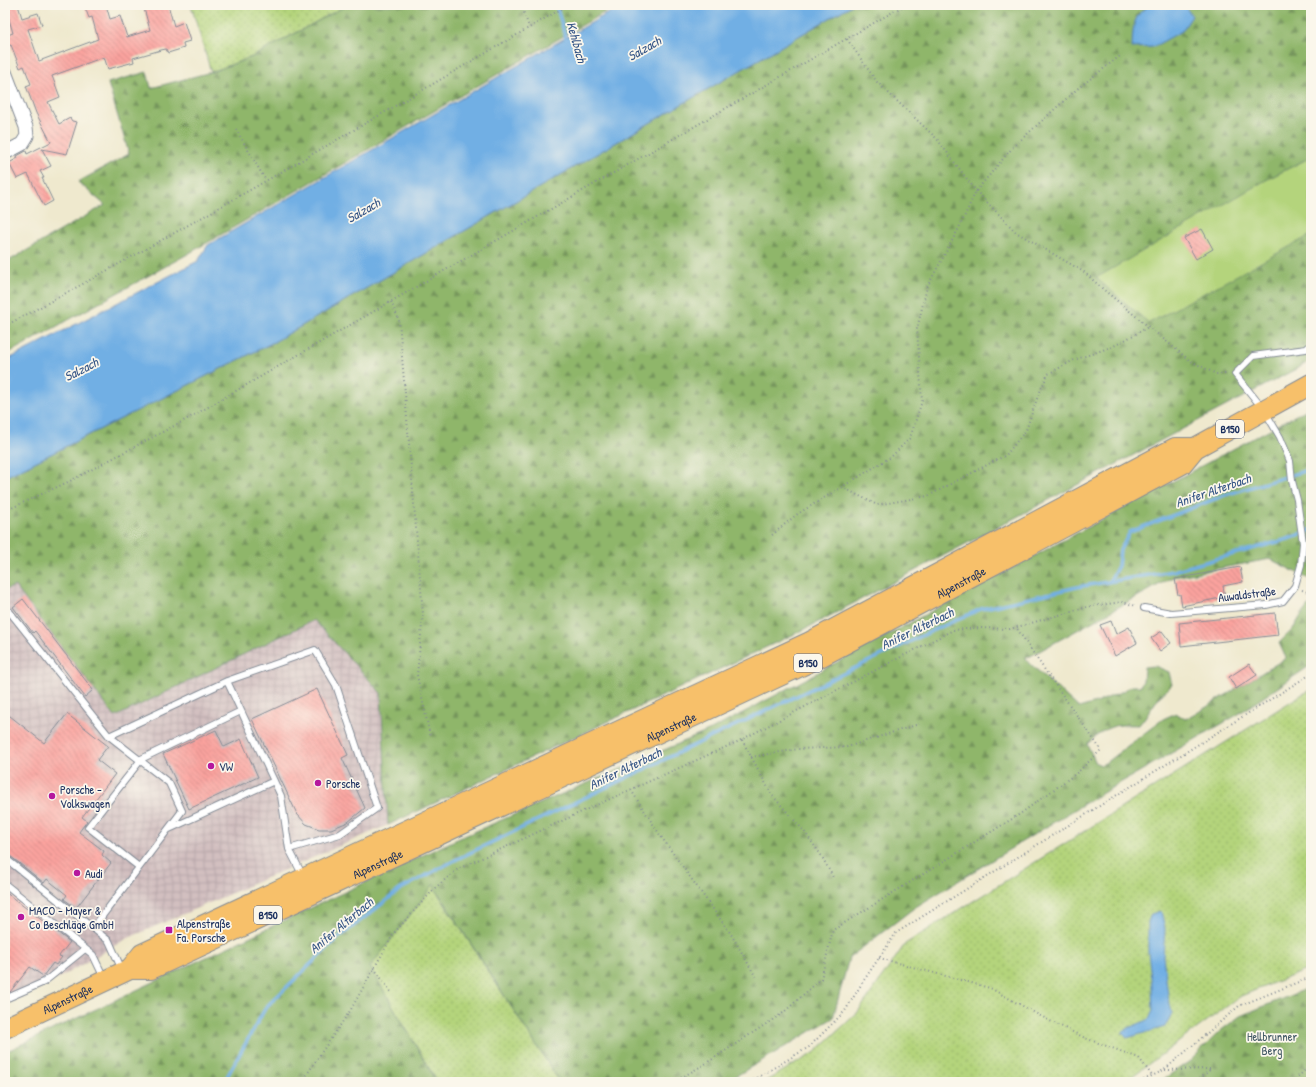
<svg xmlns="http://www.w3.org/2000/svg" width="1316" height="1087" font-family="'Patrick Hand',sans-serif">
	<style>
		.industrial { fill: url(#industrial-grid) }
		.grass { fill: url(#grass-dots); stroke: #68826c }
		.forest { fill: url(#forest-firs); stroke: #557264 }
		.pitch { fill: #b4d47b; stroke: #68826c }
		.water { fill: #71afe4; stroke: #466fa1 }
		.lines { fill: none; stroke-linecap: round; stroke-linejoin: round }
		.stream { stroke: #71afe4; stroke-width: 3.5 }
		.building { fill: url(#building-back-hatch) }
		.service-casing { stroke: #858c96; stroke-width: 8 }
		.minor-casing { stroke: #858c96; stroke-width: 15 }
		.primary-casing { stroke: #858c96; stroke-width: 22 }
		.path { stroke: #858c96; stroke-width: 2; stroke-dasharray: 1 3; stroke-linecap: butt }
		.service { stroke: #fff; stroke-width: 6 }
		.minor { stroke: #fff; stroke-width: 13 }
		.primary { stroke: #f7c06b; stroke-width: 20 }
		.poi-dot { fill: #b5179e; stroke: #fbf7ec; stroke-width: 1.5 }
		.labels { text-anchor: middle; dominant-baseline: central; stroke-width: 3.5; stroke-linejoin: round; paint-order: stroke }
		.shield { fill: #fbf7ec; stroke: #5e6b89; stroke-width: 1 }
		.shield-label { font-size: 11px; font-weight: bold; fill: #1b2f5e }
		.street-label { font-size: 12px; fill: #1b2f5e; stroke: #fbf7ec }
		.poi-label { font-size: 12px; fill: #1b2f5e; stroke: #fbf7ec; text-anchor: start }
		.park-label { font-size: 12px; fill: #415865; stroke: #fbf7ec }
		.water-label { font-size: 13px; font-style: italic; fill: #355586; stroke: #fbf7ec }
	</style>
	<defs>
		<pattern id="industrial-grid" width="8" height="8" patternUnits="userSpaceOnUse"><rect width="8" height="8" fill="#d2bfc0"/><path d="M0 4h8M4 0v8" fill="none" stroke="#b4a4a7"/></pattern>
		<pattern id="grass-dots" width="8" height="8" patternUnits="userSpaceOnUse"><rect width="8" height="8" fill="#b4d47b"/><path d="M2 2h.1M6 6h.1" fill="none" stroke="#9ab66d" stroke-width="1.8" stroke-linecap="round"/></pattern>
		<pattern id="forest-firs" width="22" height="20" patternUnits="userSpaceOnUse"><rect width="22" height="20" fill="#8fb66b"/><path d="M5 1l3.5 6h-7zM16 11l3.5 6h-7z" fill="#74945b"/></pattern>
		<pattern id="building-back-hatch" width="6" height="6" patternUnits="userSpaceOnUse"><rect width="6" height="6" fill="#fba39e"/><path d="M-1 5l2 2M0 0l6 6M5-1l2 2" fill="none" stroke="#ca8584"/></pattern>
	</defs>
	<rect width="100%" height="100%" fill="#fbf7ec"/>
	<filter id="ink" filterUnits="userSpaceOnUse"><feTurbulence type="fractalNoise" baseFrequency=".025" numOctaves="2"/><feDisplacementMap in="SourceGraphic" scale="8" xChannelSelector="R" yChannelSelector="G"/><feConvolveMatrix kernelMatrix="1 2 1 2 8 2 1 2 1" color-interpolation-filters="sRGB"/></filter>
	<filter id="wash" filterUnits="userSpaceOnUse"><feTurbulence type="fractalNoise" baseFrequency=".012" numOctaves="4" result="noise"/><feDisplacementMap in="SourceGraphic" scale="16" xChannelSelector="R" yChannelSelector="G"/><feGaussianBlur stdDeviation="0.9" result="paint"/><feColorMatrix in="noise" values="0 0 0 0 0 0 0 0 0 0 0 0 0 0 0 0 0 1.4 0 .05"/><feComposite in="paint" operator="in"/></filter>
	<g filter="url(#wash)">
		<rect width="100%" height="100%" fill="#efe9ce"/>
		<!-- industrial -->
		<path class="industrial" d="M15,586L115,717L314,620L381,693L388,825L126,939L43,987L5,1004V590Z"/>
		<!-- grass -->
		<path class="grass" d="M191,5H347L252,57L211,72Z
			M1311,690V968L1241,996L1131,1077L1119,1082H764L814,1053L858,1012L905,944L1301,695Z
			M434,883L435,889L560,1082H437L370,967Z"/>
		<!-- forest -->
		<path class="forest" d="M347,5H617L186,255L5,355V263L105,205L78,182L129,154L108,83L147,72L151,88L211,72L252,57Z
			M852,5H1311V157L1266,180L1292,245L1311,235V361L805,629L388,825L381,693L314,620L115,717L15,586L5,590V477L274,342Z
			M1311,407V580L1270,559L1173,577L1025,659L1079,708L1096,703L1121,692L1131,686H1140L1143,681L1144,667L1155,666L1169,672L1172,685L1159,697L1149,712L1139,725C1112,724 1107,726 1087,744L1096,763L1101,765L1105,763L1163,719L1176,713L1185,719L1192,716L1286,658L1279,643L1293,629L1302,614L1308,606L1311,607V665L1237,715L1082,805L914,908L849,958L833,1018L726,1082H560L435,888L434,884L370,967L437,1082H5V1052L453,841L713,729Z
			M1311,987V1082H1159L1190,1061L1219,1032L1240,1016Z"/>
		<!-- pitch -->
		<path class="pitch" d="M1311,157V235L1149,323L1096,278L1266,180Z"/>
		<!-- water -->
		<path class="water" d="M622,5H852L274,342L5,477V361L198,261L208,245Z
			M1151,5H1184L1192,16L1182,31L1153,47L1132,48C1133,30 1132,13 1151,5Z
			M1161,911L1165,929L1163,956L1168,995L1172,1013L1165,1027L1127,1038L1122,1033L1128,1028L1148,1020L1153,1011L1152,987L1148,952V922L1151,914Z"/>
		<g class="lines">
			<!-- stream -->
			<path class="stream" d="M556,5L567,42
				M1109,582L1118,566L1120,550L1130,532L1225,495L1311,469
				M224,1082L266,1007L338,938L401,889L457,859L932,631L981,609L1077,587L1173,571L1288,539L1311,530"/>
		</g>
		<g id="blocks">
			<!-- building -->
			<path class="building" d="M5,5H18L22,18L38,13L42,25L28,29L39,61L98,39L92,17L89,18L84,5H106L110,19L120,16L127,37L150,30L143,5H168L174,26L184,22L190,41L183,43L184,48L168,53L166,49L161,50L133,58L134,62L108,69L104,57L52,76L60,97L48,102L59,124L70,118L72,121L77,122L67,154L42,149L51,166L40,171L44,178H42L53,201L44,206L28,174L17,179L9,163L18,158L17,156L26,151L27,154L51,142L36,113L26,86L31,84L24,66L20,68L11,45L5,47V36L13,33L8,16L5,17Z
				M1202,229L1213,249L1196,259L1184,238Z
				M1240,567L1243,582L1223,586L1225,597L1182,606L1180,594L1178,595L1175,579Z
				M23,599L93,690L85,697L35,631L33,633L13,607Z
				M1275,613L1278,635L1181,646L1179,623Z
				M1111,621L1116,634L1129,627L1137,643L1115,656L1100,625Z
				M1162,631L1171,643L1160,651L1151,638Z
				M1249,664L1257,675L1236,689L1229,677Z
				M317,689L348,755L342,758L365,808L348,822L331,829H319L306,824L297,814L252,719Z
				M5,712L44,743L67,714L108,746L97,760L115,774L82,817L87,821L79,832L104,851L102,855L111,863L76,908L64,899L67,895L47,879L44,883L5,852Z
				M216,730L224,747L241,739L258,777L189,809L163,754Z
				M5,892L70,942L59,956L62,957L56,965L53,963L43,976L30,967L10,992L5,994Z"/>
		</g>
	</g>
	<g filter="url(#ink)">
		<use href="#blocks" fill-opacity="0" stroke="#858c96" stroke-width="1"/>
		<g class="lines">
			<defs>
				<path id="service" d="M5,606L109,736L169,783L182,811L93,928
					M1144,608L1171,613L1266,605L1283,601L1295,586L1301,565L1303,543L1297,500L1292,481L1290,461L1280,437L1264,410L1235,374L1253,356L1306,349L1311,345
					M227,681L281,796L289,849L303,876
					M109,736L227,681L315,650L336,685L377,808L340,834L289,849
					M139,760L241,711
					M169,829L274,781
					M5,858L109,941L122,970
					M139,867L88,827L140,761
					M5,884L93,955L104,978
					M5,999L44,982L85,949"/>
				<path id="minor" d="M5,72L26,127L27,136L22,144L5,153"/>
				<g id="primary">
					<path d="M130,969L142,954L810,642L1175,448H1195"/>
					<path id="s1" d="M5,1028L130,969H151L818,658L1182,464L1195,448L1311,384"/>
				</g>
			</defs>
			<!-- service casing -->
			<use href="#service" class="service-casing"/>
			<!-- minor casing -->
			<use href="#minor" class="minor-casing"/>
			<!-- primary casing -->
			<use href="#primary" class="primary-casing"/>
			<!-- path -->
			<path class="path" d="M521,5L529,27
				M847,39L877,82L937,139L976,191L1016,232L1084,272L1104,290L1189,360L1216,374H1228
				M236,129L266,181
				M391,302L399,320L423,614L417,675L430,735
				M5,326C196,224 381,114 568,5
				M842,487L877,505L928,496L1006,455L1026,430L1038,396L1048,374L1074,360L1114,346L1148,327
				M5,511L70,481L187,419L905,5
				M772,535L796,515L891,457L910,438L922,401L917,329L927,287L960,226L976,191L1013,147L1077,89L1120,56
				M1302,590L1311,593
				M742,740L772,795L804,831L821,855L834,879
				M751,757L798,749L847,747L919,724
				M631,790L660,835L731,934L757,979
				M879,958L990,988L1048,1020L1085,1038L1139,1058L1153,1077
				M374,968L391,992
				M1165,1070L1211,1069L1196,1082
				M302,1082L319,1056L350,1011L394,933L435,888L458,869L592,807L737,742L953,630L980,628L1010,629L1091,606L1123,602L1136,606
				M674,1082L705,1064L783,1013L821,979L833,930L1020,814L1078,772L1101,750C1073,709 1043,669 1016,627
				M750,1082L809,1047L845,1011L864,980L896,933L1311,674
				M1140,1082L1164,1070L1239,1006L1311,977
				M1292,1082L1311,1065"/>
			<!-- service -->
			<use href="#service" class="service"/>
			<!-- minor -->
			<use href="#minor" class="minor"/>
			<!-- primary -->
			<use href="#primary" class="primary"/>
		</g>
	</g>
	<!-- markers -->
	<g class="poi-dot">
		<circle cx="211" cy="766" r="4"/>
		<circle cx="318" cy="783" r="4"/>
		<circle cx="52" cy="796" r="4"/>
		<circle cx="77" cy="873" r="4"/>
		<circle cx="21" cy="917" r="4"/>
		<rect x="165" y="926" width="8" height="8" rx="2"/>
	</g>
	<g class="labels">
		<!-- shield labels -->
		<g class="shield">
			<rect x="1216" y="420" width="28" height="18" rx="3"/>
			<rect x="794" y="654" width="28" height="18" rx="3"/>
			<rect x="254" y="906" width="28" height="18" rx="3"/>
		</g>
		<g class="shield-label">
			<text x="1230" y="429">B150</text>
			<text x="808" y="663">B150</text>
			<text x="268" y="915">B150</text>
		</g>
		<!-- street labels -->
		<g class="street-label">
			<text stroke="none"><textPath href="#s1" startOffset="1057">Alpenstraße</textPath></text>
			<text transform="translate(1247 594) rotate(-7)">Auwaldstraße</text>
			<text stroke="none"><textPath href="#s1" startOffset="733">Alpenstraße</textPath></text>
			<text stroke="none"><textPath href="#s1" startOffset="409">Alpenstraße</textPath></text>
			<text stroke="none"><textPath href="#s1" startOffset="69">Alpenstraße</textPath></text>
		</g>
		<!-- poi labels -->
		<g class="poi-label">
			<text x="219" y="766">VW</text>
			<text x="326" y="783">Porsche</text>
			<text x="60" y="789">Porsche -<tspan x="60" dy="14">Volkswagen</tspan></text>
			<text x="85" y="873">Audi</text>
			<text x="29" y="910">MACO - Mayer &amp;<tspan x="29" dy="14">Co Beschläge GmbH</tspan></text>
			<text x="177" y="923">Alpenstraße<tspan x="177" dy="14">Fa. Porsche</tspan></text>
		</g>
		<!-- park labels -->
		<g class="park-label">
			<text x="1272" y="1036">Hellbrunner<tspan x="1272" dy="14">Berg</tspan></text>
		</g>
		<!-- water labels -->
		<g class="water-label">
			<text transform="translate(577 42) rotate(74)">Kehlbach</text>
			<text transform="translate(644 48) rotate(-30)">Salzach</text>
			<text transform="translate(363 210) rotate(-30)">Salzach</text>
			<text transform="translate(81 369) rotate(-27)">Salzach</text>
			<text transform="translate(1213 490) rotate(-19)">Anifer Alterbach</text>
			<text transform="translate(917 628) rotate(-26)">Anifer Alterbach</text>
			<text transform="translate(625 768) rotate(-26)">Anifer Alterbach</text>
			<text transform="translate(341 925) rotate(-40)">Anifer Alterbach</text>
		</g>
	</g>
	<!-- margin -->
	<rect width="1316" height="1087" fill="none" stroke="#fbf7ec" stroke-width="20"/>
</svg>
